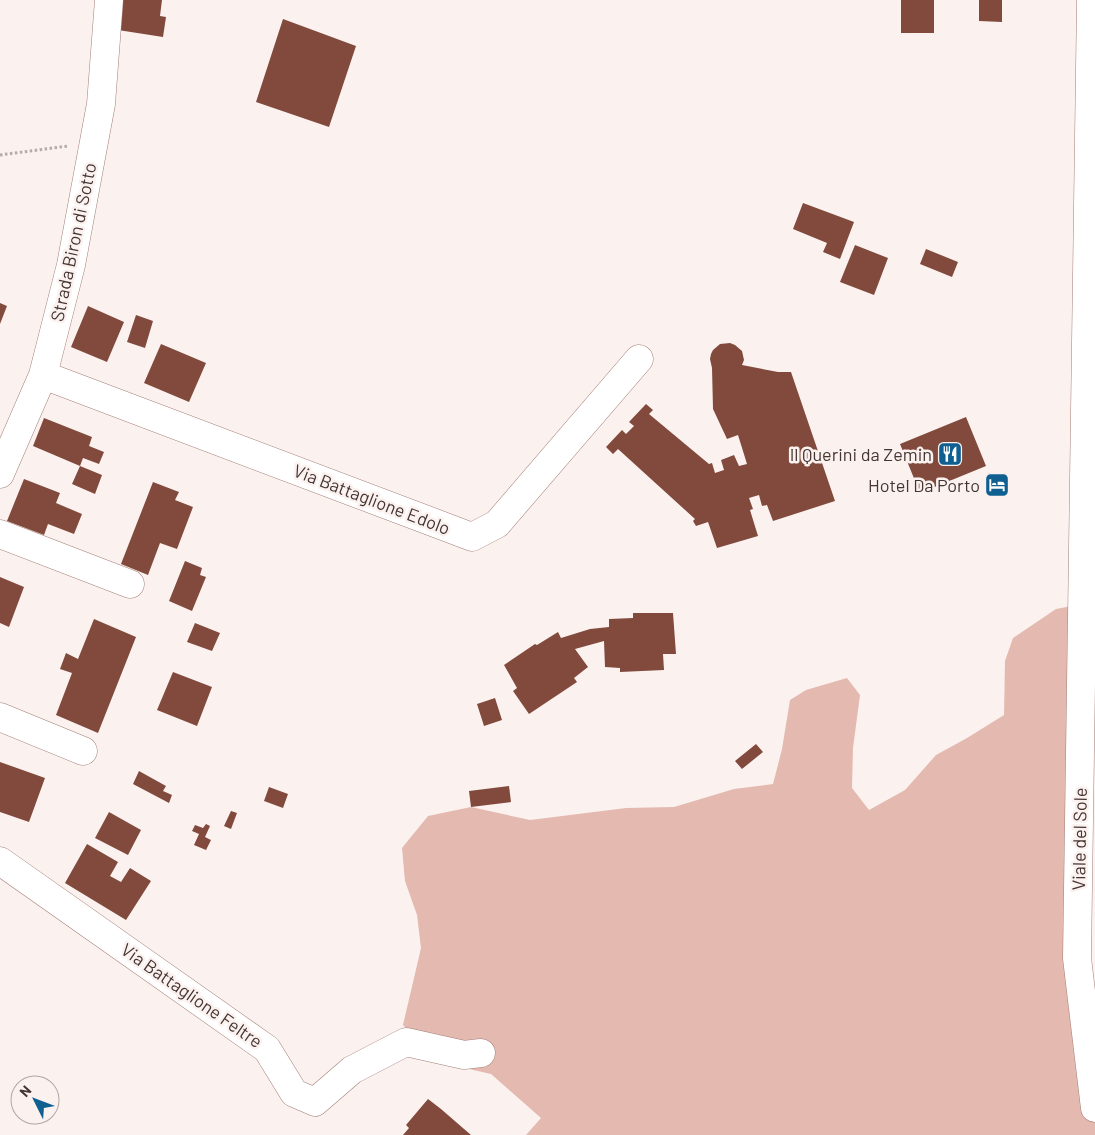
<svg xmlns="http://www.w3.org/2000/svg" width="1095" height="1135" font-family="Barlow,sans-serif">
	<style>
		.green { fill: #e4b9af }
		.building { fill: #814a3d }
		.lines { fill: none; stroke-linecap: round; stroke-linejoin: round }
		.minor-casing { stroke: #a47f77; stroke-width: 29 }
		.major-casing { stroke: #a47f77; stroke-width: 29 }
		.path { stroke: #b5aaa7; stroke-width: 3; stroke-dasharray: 2.5 2.5; stroke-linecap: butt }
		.minor { stroke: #fff; stroke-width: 28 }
		.major { stroke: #fff; stroke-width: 28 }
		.labels { text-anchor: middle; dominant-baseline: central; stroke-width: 5; stroke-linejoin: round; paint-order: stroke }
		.street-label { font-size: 18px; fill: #453532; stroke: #fbf2f0 }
		.poi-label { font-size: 18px; fill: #453532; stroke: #fbf2f0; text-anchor: end }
	</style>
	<rect width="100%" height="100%" fill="#fbf2f0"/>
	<!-- green -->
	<path class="green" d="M1082,604L1077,958L1095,1108V1135H526L541,1118L491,1074L438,1062L403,1025L421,948L417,915L405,881L402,848L428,816L471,807L530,820L626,808L674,807L734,789L773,784L782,749L790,700L806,690L847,678L860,695L853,748L852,788L869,810L905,790L936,755L967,738L1004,715L1005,661L1013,638L1056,609Z"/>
	<!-- building -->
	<path class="building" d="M122,0H162L160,16L166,17L163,37L118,30Z
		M901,0H934V33H901Z
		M979,0H1002V22L979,21Z
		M283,19L356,46L329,127L256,102Z
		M803,203L854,222L840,259L823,252L827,243L793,229Z
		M855,245L888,258L874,295L840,282Z
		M926,249L958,262L952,277L920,264Z
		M0,303L7,306L0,324Z
		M88,306L124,322L107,362L71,347Z
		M136,315L153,321L145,348L127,342Z
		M730,343L735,345L742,351L744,360L742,365L778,372H791L835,501L773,521L767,505L762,506L759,495L749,498L753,509L750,510L758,536L717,548L708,522L696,526L693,521L695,519L618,449L613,454L606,447L622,430L626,434L634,426L629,422L646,404L653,410L649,414L709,464L712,463L715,473L724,470L721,460L734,455L739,466L747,464L738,435L727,439L713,409L712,368L710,359L711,354L713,350L720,344Z
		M161,344L206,363L189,402L144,383Z
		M966,417L986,466L920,493L900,444Z
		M44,418L92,437L89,446L104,452L99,464L83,458L80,466L33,446Z
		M80,466L102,475L95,494L72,484Z
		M24,479L60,493L56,503L82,514L74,534L48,524L44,535L7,521Z
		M153,482L179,492L175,500L193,507L177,549L160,543L148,575L121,564Z
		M185,561L202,568L200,575L206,577L192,611L169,601Z
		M0,577L24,587L9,627L0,623Z
		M633,613H673L676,654H663L664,670L620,672V668L605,667L604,641L575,649L588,667L574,678L577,682L529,714L513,691L517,688L504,665L535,644L537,645L558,632L561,638L590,629L609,627V619L633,618Z
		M94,619L136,637L98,733L56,715L72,673L60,669L66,653L78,659Z
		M195,623L220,633L212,651L187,642Z
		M173,672L212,687L197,726L157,710Z
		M495,698L502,720L484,726L477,704Z
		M756,744L763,752L742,769L735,761Z
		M0,762L45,778L29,822L0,812Z
		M139,771L166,786L163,791L172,795L169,803L133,784Z
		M509,786L511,802L471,807L469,791Z
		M269,787L288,794L283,808L264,801Z
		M231,811L237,813L231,829L224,826Z
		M109,812L141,830L128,855L95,838Z
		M206,824L210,826L205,837L211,840L206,850L194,845L199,834L192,831L195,825L203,828Z
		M87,844L118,862L110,876L121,882L130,868L151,881L126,920L65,883Z
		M428,1099L441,1109L471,1135H403L409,1128L406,1125Z"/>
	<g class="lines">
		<defs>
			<path id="minor" d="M43,375L472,537L497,524L639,359
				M0,474L43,375L71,265L101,104L109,0
				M0,534L130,584
				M0,717L83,751
				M0,861L267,1049L294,1093L315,1102L352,1070L406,1042L464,1055L481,1053"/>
			<path id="major" d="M1091,0L1077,958L1095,1108"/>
		</defs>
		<!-- minor casing -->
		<use href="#minor" class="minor-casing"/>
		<!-- major casing -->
		<use href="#major" class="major-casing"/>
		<!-- path -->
		<path class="path" d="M0,155L68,146"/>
		<!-- minor -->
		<use href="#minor" class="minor"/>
		<!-- major -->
		<use href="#major" class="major"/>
	</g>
	<!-- icons -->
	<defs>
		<symbol id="restaurant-square" viewBox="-11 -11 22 22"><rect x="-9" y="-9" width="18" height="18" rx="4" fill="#0f5f91" stroke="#fbf2f0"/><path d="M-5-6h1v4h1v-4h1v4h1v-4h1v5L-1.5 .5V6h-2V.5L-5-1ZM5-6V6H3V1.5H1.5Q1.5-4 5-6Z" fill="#fff"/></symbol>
		<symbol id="hotel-square" viewBox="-11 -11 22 22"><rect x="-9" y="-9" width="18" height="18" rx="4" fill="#0f5f91" stroke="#fbf2f0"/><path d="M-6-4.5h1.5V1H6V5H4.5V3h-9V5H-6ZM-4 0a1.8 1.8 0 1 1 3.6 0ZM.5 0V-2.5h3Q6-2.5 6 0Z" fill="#fff"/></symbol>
	</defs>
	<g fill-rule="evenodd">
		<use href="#restaurant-square" x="936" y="440" width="28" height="28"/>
		<use href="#hotel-square" x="983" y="471" width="28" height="28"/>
	</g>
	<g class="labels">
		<!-- street labels -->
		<g class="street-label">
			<text transform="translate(73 242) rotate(-78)">Strada Biron di Sotto</text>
			<text transform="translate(372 499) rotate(21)">Via Battaglione Edolo</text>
			<text transform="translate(1079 839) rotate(-89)">Viale del Sole</text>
			<text transform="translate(192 995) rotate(35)">Via Battaglione Feltre</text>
		</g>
		<!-- poi labels -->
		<g class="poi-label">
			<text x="932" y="454">Il Querini da Zemin</text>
			<text x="980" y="485">Hotel Da Porto</text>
		</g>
	</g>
	<!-- north arrow -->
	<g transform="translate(35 1100) rotate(312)"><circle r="24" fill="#fbf2f0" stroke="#b2a6a4"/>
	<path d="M0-4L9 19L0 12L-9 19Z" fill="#0f5f91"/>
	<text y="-8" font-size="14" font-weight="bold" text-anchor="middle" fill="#453532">N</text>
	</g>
</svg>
